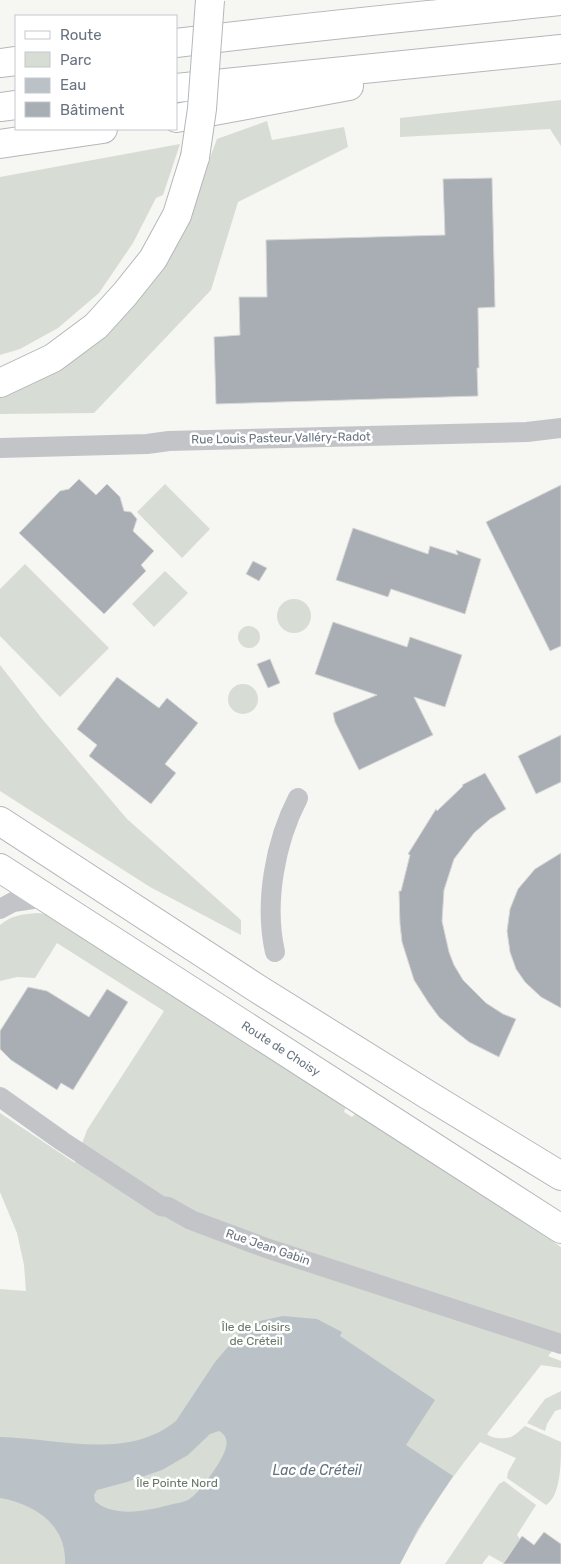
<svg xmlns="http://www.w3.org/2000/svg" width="561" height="1564" font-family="Rubik,sans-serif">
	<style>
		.green { fill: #d7dcd4 }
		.water { fill: #bac2c7; fill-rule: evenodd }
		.building { fill: #a8aeb4; stroke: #d7d7d5 }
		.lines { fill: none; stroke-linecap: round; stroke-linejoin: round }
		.primary-casing { stroke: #b3b6ba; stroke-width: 30 }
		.highway-casing { stroke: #b4b7ba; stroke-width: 30 }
		.street { stroke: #c2c4c8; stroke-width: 20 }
		.primary { stroke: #fff; stroke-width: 28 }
		.highway { stroke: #fff; stroke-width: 28 }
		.highway-bridge-casing { stroke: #b4b7ba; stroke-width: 30; stroke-linecap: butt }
		.highway-bridge { stroke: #fff; stroke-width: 28 }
		.labels { text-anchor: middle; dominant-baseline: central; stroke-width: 5; stroke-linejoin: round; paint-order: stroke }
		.street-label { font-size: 12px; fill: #687381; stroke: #fff }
		.park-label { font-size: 12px; fill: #687966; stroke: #fff }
		.water-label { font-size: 14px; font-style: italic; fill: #63737e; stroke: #fff }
	</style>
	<rect width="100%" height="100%" fill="#f6f6f3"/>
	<!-- green -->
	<path class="green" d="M561,100V146L550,129L400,137V118Z
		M267,121L272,140L344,127L348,147L238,202L211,290L94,413L0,414V396L43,378L201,182L217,139Z
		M180,144L163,195L156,198L133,243L99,293L58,328L20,349L0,355V177Z
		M165,484L210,529L182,558L137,512Z
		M25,564L109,648L60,697L0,636V589Z
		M165,571L188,593L154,627L132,604Z
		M277 616a17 17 0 1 1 34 0a17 17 0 1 1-34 0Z
		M238 637a11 11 0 1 1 22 0a11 11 0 1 1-22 0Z
		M0,665L43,720L127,819L241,920V935L150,887L0,791Z
		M228 699a15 15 0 1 1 30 0a15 15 0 1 1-30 0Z
		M38,913L45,914L59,922L346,1106L344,1112L352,1117L356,1113L561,1247V1341L548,1356L561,1361V1368L541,1365L487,1434C492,1439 504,1439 511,1437C516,1435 521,1429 525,1426L561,1442C561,1462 561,1496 546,1505L507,1478L508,1472L516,1458L480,1442C449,1480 423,1520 400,1564H0V1289L26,1291L24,1265L17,1233L0,1192V1113L75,1163L87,1130L164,1011L57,943L35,978L17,977L0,981V925C12,915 23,914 38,913Z
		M561,1391V1409L555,1411L547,1424L545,1431L527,1423L545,1399Z
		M504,1481L536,1505L517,1535L520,1539L503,1563L489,1555L482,1564H445L499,1484Z"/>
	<!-- water -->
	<path class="water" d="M283,1316L317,1319L342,1332L340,1336L435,1400L406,1445L453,1476L418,1529L400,1564H65C67,1525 35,1504 0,1498V1437C57,1438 127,1461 176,1421L215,1362L239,1334L260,1321ZM219,1431C225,1434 228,1440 226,1447C224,1459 199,1494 188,1500C184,1502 178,1503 173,1504C151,1510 114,1519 95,1501L94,1495L97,1490L127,1482L162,1470L188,1455L210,1434Z"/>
	<!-- building -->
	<path class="building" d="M492,178L495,307L478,308L479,368H477L478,396L216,404L214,337L240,335L239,297H267L266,240L445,235L443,179Z
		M79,479L96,495L107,484L120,497L124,511L131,512L137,519L133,531L154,551L141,565L146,571L104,614L19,533L60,491L69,489Z
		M561,485V646L550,651L486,522Z
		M353,528L428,554L430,546L458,555L456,550L481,559L465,614L391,589L388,597L336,580Z
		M253,561L267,568L259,581L246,574Z
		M333,622L407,647L410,637L462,655L445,707L414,697L433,735L359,770L335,722L333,713L377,695L315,674Z
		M270,659L280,683L268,688L257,664Z
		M117,677L159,708L167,698L198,723L165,764L176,773L151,804L89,756L97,745L77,729Z
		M561,735V782L536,794L518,756Z
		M485,773L506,809L490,819L474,833L454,859L444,890L442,921L449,952L454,965L463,980L486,1003L503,1014L516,1019L499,1057L469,1042L454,1030L439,1017L428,1002L414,980L402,942L400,924L399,891H401L410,855L408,854L436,809L437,811L463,786L462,785Z
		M561,853V1008L541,997L525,982L516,969L510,952L507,931L510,909L518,889L535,869Z
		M28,987L47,991L89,1017L107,989L128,1002L73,1090L61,1083L57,1090L11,1060L0,1049V1031Z
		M544,1532L561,1544V1564H503L522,1536L534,1545Z"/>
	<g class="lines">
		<defs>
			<g id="primary">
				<path d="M0,821L258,989L428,1095L561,1176"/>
				<path id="s1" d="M0,868L561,1229"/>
			</g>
			<path id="highway" d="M176,43C304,27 433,15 561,1
				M0,63L16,61
				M176,88L561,49
				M0,107L16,105
				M176,118L349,86
				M0,144L103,129
				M0,383L53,358L96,326L125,294L153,259L177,215L195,157"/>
		</defs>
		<!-- primary casing -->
		<use href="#primary" class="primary-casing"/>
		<!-- highway casing -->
		<use href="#highway" class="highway-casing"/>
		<!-- street -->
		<path class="street" d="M0,448L147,444L169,441L527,432L561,428
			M0,909L13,902L46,897
			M275,952C264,903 275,842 298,798
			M0,1097L62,1141L161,1206L168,1207L191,1220L266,1248L561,1344"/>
		<!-- primary -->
		<use href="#primary" class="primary"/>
		<!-- highway -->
		<use href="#highway" class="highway"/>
		<defs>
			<path id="highway-bridge" d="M195,157L202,109L210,0"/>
		</defs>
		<!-- highway-bridge casing -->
		<use href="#highway-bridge" class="highway-bridge-casing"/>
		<!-- highway-bridge -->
		<use href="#highway-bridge" class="highway-bridge"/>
	</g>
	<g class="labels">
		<!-- street labels -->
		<g class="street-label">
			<text transform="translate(281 438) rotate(-1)">Rue Louis Pasteur Valléry-Radot</text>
			<text stroke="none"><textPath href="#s1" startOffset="334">Route de Choisy</textPath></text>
			<text transform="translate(268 1247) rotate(19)">Rue Jean Gabin</text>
		</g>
		<!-- park labels -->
		<g class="park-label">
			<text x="256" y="1327">Île de Loisirs<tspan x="256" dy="14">de Créteil</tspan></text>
			<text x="177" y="1483">Île Pointe Nord</text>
		</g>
		<!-- water labels -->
		<g class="water-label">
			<text x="317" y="1470">Lac de Créteil</text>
		</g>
	</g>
	<!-- legend -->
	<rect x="15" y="15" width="162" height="115" fill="#ffffff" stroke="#c3c7cd"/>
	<rect x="25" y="31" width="25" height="8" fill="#ffffff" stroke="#c3c7cd"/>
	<text x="60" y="40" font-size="15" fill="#687381">Route</text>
	<rect x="25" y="52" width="25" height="15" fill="#d7dcd4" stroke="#c3c7cd"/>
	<text x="60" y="65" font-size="15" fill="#687381">Parc</text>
	<rect x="25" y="78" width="25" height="15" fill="#bac2c7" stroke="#c3c7cd"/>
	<text x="60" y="90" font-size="15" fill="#687381">Eau</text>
	<rect x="25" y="102" width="25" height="15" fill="#a8aeb4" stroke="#c3c7cd"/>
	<text x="60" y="115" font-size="15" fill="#687381">Bâtiment</text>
</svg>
